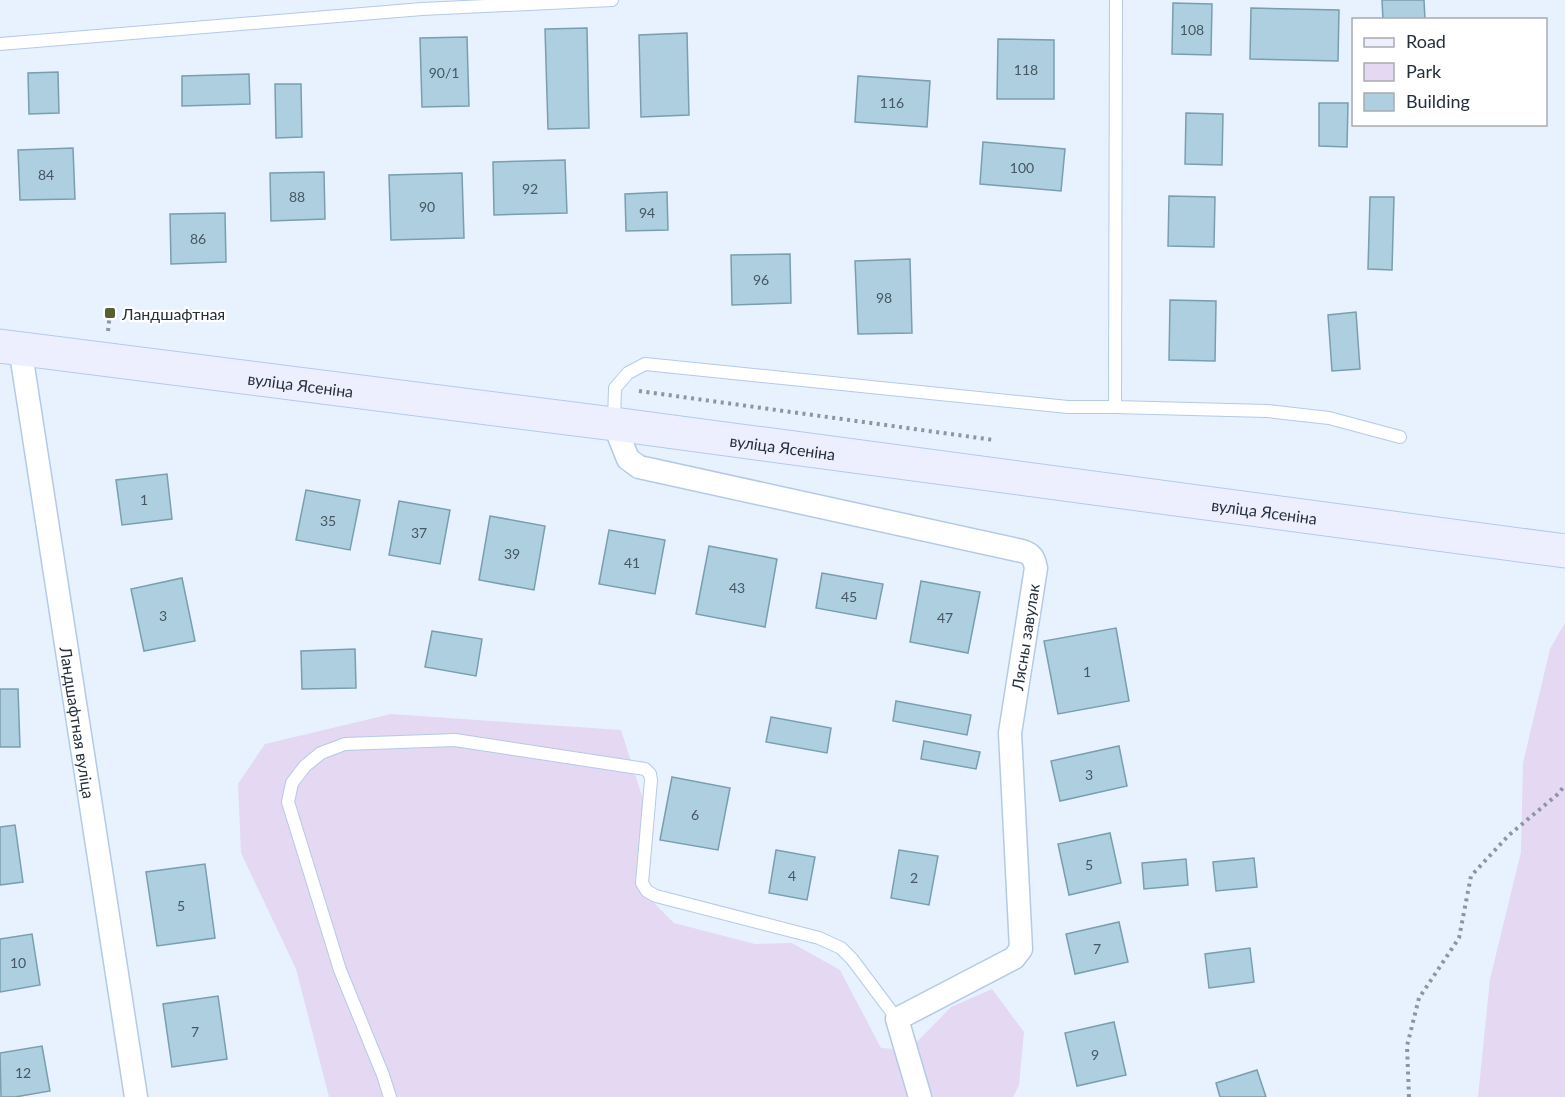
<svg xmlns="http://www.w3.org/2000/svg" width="1565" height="1097" font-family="Lato,sans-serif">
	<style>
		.green { fill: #e5d8f2 }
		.building { fill: #adcfdf; stroke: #799eaf; stroke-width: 1.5 }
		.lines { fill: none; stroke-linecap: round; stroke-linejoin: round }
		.lane-casing { stroke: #b3cae7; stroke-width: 14 }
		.street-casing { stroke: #b3cae7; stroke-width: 25 }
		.secondary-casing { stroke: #b3cae7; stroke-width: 35 }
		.path { stroke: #8c96a2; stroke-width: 4; stroke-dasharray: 3 4.5; stroke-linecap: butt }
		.lane { stroke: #fff; stroke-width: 12 }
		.street { stroke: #fff; stroke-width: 22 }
		.secondary { stroke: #eeeffe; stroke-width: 33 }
		.poi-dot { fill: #585f2d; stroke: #fff; stroke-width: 2 }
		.labels { text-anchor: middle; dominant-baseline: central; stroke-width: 4.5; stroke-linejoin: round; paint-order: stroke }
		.number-label { font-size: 14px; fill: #475763 }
		.poi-label { font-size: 16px; fill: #252f3a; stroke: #fff; text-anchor: start }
		.street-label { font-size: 16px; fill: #252f3a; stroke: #fff }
	</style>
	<rect width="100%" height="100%" fill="#e8f2fe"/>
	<!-- green -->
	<path class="green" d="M1565,623V1097H1478L1490,979L1521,852L1523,763L1550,649Z
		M391,714L621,730L644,802L635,884L674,923L755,944L792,943L840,970L881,1048L909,1050L951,1007L992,989L1024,1032L1019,1085L1013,1097H329L296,969L241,853L238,784L265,744Z"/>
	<!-- building -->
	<path class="building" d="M1382,0H1424L1425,20H1383Z
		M1173,3L1212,4L1211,55L1172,54Z
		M1251,8L1339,10L1338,61L1250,59Z
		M587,28L589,128L548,129L545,29Z
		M687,33L689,115L641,117L639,35Z
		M467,37L469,106L422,107L420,38Z
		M998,39L1054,40V99H997Z
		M58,72L59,113L29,114L28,73Z
		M249,74L250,104L182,106V76Z
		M858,76L930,81L927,127L855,122Z
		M275,84H301L302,137L276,138Z
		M1319,103H1348L1347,147L1319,146Z
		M1186,113L1223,114L1222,165L1185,164Z
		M983,142L1065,149L1061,191L980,184Z
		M73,148L75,199L20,200L18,150Z
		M565,160L567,213L494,215L493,162Z
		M324,172L325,219L271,221L270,173Z
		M462,173L464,238L391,240L389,175Z
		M667,192L668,230L626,231L625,194Z
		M1169,196L1215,197L1214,247L1168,246Z
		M1370,197H1394L1392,270L1368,269Z
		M225,213L226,262L171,264L170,214Z
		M790,254L791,303L732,305L731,255Z
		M910,259L912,333L858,334L855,261Z
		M1170,300L1216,301L1215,361L1169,360Z
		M1356,312L1360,369L1332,371L1328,315Z
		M167,474L172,519L122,525L116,480Z
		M306,490L360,500L350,550L296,540Z
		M399,501L450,510L440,564L389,555Z
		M490,516L545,526L534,590L479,580Z
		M609,530L665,540L655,594L599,584Z
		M709,546L777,559L765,627L696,614Z
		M822,573L883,584L876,619L816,608Z
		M182,578L195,641L144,651L131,589Z
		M921,581L980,592L968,653L910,642Z
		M1116,628L1129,701L1058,714L1044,641Z
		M432,631L482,639L476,676L425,667Z
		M355,649L356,688L302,689L301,651Z
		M0,689H18L20,747H0Z
		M896,701L971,715L967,735L893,721Z
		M771,717L831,728L827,753L766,742Z
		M924,741L980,752L976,769L921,759Z
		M1119,746L1127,786L1060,801L1051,761Z
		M672,777L730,788L718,850L660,840Z
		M15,825L23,882L0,885V827Z
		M1110,833L1121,883L1069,895L1058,844Z
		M776,850L815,857L807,900L769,893Z
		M899,850L938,856L929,905L891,898Z
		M1254,858L1257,887L1216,891L1213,862Z
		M1186,859L1188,885L1144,889L1142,863Z
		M205,864L215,938L157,946L146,872Z
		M1119,922L1128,962L1075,974L1066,934Z
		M32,934L40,985L0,992V939Z
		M1250,948L1254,982L1209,988L1205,954Z
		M218,996L227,1059L172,1067L163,1004Z
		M1114,1022L1126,1075L1077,1086L1065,1033Z
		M42,1046L50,1091L15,1097H1L0,1053Z
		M1257,1070L1266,1097H1220L1216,1083Z"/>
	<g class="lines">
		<defs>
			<path id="lane" d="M0,44L422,9L612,0
				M1115,407L1267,411L1329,418L1400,437
				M614,423L615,388L628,373L645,364L1068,407H1115L1116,0
				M390,1097L383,1075L340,970L288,802L292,783L305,766L321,753L345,744L455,740L645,769L650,774L651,780L642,883L647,891L656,896L819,938L841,948L852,959L897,1019"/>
			<g id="street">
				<path id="s1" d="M20,347L136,1097"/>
				<path d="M614,424L628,459L639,467L1022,551C1032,554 1034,558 1036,568L1010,733L1021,949L1014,958L897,1019L920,1097"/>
			</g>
			<g id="secondary">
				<path id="s2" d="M0,346L614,424L1565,551"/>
			</g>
		</defs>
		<!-- lane casing -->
		<use href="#lane" class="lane-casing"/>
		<!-- street casing -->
		<use href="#street" class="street-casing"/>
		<!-- secondary casing -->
		<use href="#secondary" class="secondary-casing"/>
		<!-- path -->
		<path class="path" d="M108,331L110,313
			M639,391L994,440
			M1409,1097L1407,1046L1419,998L1459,938L1471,876L1509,835L1558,794L1565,785"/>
		<!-- lane -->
		<use href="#lane" class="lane"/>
		<!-- street -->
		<use href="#street" class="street"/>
		<!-- secondary -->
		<use href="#secondary" class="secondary"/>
	</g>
	<!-- markers -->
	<rect class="poi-dot" x="104" y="307" width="12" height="12" rx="3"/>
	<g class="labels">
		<!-- number labels -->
		<g class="number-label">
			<text x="1192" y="29">108</text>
			<text x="1026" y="69">118</text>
			<text x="444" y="72">90/1</text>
			<text x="892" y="102">116</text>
			<text x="1022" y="167">100</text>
			<text x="46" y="174">84</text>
			<text x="530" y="188">92</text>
			<text x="297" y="196">88</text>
			<text x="427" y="206">90</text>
			<text x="647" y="212">94</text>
			<text x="198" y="238">86</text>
			<text x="761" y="279">96</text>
			<text x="884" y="297">98</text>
			<text x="144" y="499">1</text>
			<text x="328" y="520">35</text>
			<text x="419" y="532">37</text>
			<text x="512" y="553">39</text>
			<text x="632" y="562">41</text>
			<text x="737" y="587">43</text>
			<text x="849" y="596">45</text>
			<text x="163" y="615">3</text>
			<text x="945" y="617">47</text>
			<text x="1087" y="671">1</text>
			<text x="1089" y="774">3</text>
			<text x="695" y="814">6</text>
			<text x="1089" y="864">5</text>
			<text x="792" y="875">4</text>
			<text x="914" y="877">2</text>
			<text x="181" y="905">5</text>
			<text x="1097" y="948">7</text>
			<text x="18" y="962">10</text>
			<text x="195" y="1031">7</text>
			<text x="1095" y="1054">9</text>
			<text x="23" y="1072">12</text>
		</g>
		<!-- poi labels -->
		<g class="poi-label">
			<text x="122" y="313">Ландшафтная</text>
		</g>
		<!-- street labels -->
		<g class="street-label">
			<text stroke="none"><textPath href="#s2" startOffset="303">вуліца Ясеніна</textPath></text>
			<text stroke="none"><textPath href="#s2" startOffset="789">вуліца Ясеніна</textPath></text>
			<text stroke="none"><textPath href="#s2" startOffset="1275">вуліца Ясеніна</textPath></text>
			<text transform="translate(1025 637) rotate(-81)">Лясны завулак</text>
			<text stroke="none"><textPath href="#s1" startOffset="380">Ландшафтная вуліца</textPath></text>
		</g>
	</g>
	<!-- legend -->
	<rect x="1352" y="18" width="195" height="108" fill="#ffffff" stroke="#a8acb0" stroke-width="1.5"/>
	<rect x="1364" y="38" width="30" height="9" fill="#eeeffe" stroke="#a8acb0" stroke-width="1.5"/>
	<text x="1406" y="48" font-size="18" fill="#252f3a">Road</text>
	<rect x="1364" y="63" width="30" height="18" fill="#e5d8f2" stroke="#a8acb0" stroke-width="1.5"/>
	<text x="1406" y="78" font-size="18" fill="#252f3a">Park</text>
	<rect x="1364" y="93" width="30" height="18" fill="#adcfdf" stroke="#a8acb0" stroke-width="1.5"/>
	<text x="1406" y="108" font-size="18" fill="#252f3a">Building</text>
</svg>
